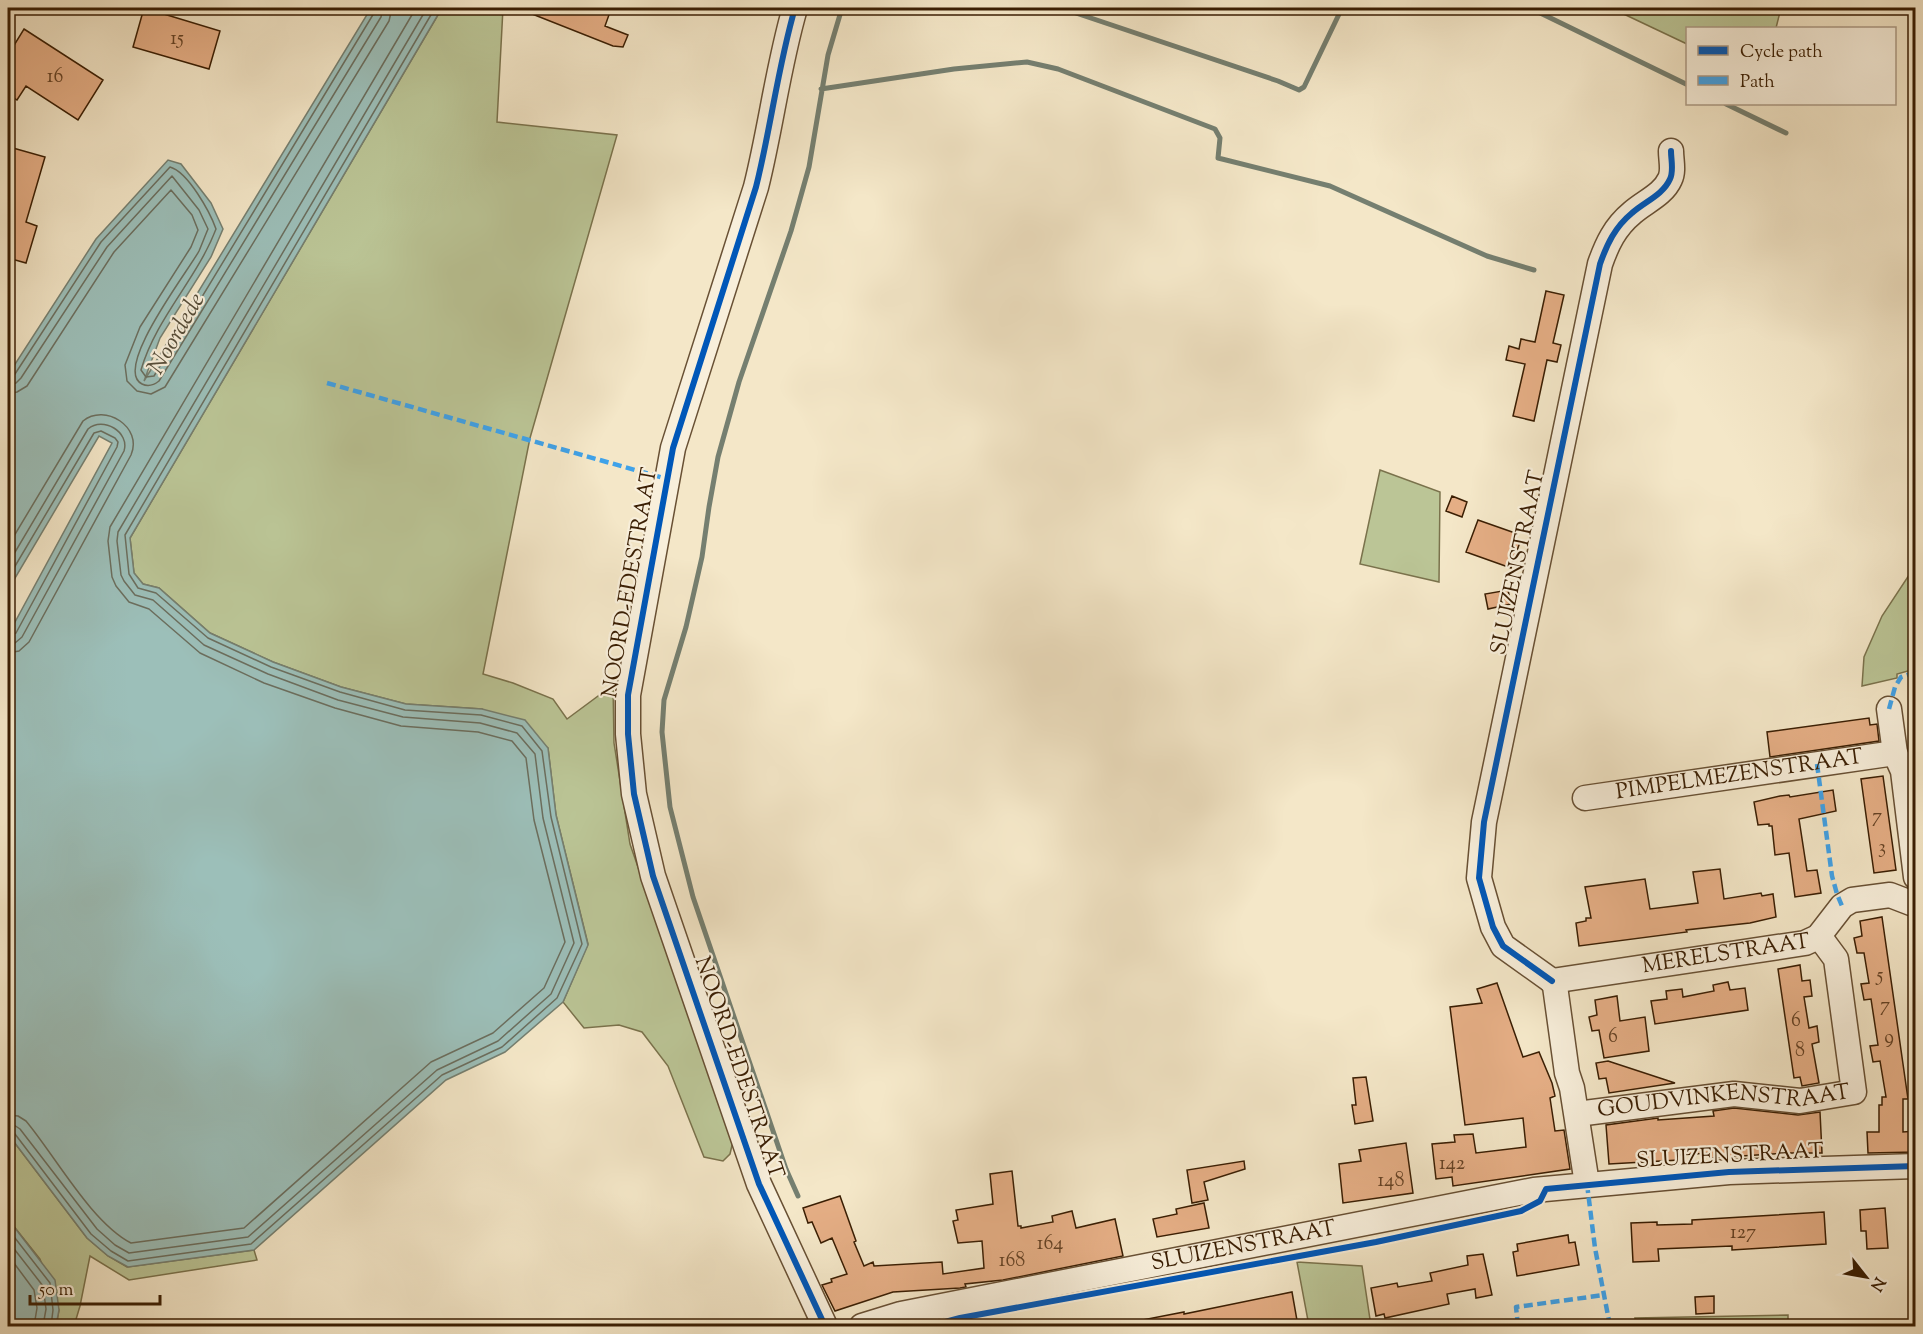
<svg xmlns="http://www.w3.org/2000/svg" width="1923" height="1334" font-family="'Sorts Mill Goudy',serif">
	<style>
		.green { fill: #bbc596; stroke: #7a724c; stroke-width: 1.5 }
		.water { fill: #9cbfb9; stroke: #757f70; stroke-width: 1.5 }
		.lines { fill: none; stroke-linecap: round; stroke-linejoin: round }
		.shore { stroke: #6b6e5e; stroke-width: 1.5 }
		.stream { stroke: #757f70; stroke-width: 5 }
		.building { fill: #e5ae85; stroke: #3a1e03; stroke-width: 1.5 }
		.minor-casing { stroke: #685034; stroke-width: 27 }
		.minor { stroke: #f8efdb; stroke-width: 24 }
		.quiet { stroke: #3fa2e9; stroke-width: 4.5; stroke-dasharray: 9 4.5; stroke-linecap: butt }
		.cycleway-casing { stroke: #f8efdb; stroke-width: 10 }
		.cycleway { stroke: #0057b8; stroke-width: 6 }
		.labels { text-anchor: middle; dominant-baseline: central; stroke-width: 4.5; stroke-linejoin: round; paint-order: stroke }
		.number-label { font-size: 20px; fill: #654224 }
		.street-label { font-size: 22px; fill: #3a1e03; stroke: #f8efdb }
		.water-label { font-size: 24px; font-style: italic; fill: #574e3a; stroke: #f8efdb }
	</style>
	<rect width="100%" height="100%" fill="#f4e7c8"/>
	<filter id="stains"><feTurbulence type="fractalNoise" baseFrequency=".00333" numOctaves="4"/><feColorMatrix values="0 0 0 0 .2 0 0 0 0 .09 0 0 0 0 .02 0 0 0 .5 -.17"/></filter>
	<radialGradient id="worn" r=".72"><stop offset=".6" stop-color="#630" stop-opacity="0"/><stop offset="1" stop-color="#630" stop-opacity=".3"/></radialGradient>
	<!-- green -->
	<path class="green" d="M442,8H503L497,122L617,135L530,438L483,674L513,683L553,699L567,719L613,685L614,743L630,844L733,1141L730,1154L723,1161L704,1157L668,1066L642,1032L619,1025L584,1028L563,1002L588,944L556,815L548,748L482,709L406,704L341,687L273,662L210,633L159,588L143,584L134,573L130,538Z
		M1611,8H1781L1776,28H1688L1687,44Z
		M1380,470L1440,492L1439,582L1360,564Z
		M1915,566V669L1897,674V678L1862,686L1864,657L1882,616Z
		M8,1134L87,1238L108,1256L127,1267L254,1250L257,1260L129,1280L90,1256L80,1306L74,1326H56L59,1310L40,1259L8,1219Z
		M1297,1262L1362,1266L1371,1326H1309Z
		M1788,1315V1326H1637L1635,1318Z"/>
	<!-- water -->
	<path class="water" d="M371,8H442L130,538L134,573L143,584L159,588L210,633L273,662L341,687L406,704L482,709L525,720L548,748L556,815L588,945L563,1002L505,1052L446,1080L254,1250L128,1267L108,1256L87,1238L8,1134V635L112,443L99,436L8,590V375L96,239L168,160L181,164L211,203L223,229L211,257L160,338L144,381Z
		M8,1219L55,1280L59,1310L56,1326H8Z"/>
	<g class="lines">
		<!-- shore -->
		<path class="shore" d="M8,377L15,374L101,242L170,167C188,172 210,212 216,229C197,279 156,318 141,370L146,377L154,376L374,13L375,8
			M8,385L16,383L21,378L107,247L172,176L199,210L208,229C205,236 202,244 199,251C189,270 112,369 142,384C148,387 154,385 159,381L381,17L383,8
			M8,394L17,392L27,386L114,252L171,190L192,215L198,230L191,247L140,327L125,365L127,381L137,391L151,394L165,387L389,21L392,8
			M8,546L83,421C105,403 143,427 131,455L29,642L19,651L8,653
			M8,564L88,429C103,416 130,432 124,451L22,637L15,643L8,644
			M8,578L94,433L101,431L115,438L118,442L117,447L16,633L8,637
			M8,1115L18,1116L26,1121C56,1157 91,1222 131,1243L244,1228L431,1062L493,1033L544,988L565,942L534,820L526,758L512,741L478,732L401,726L335,708L264,683L200,653L149,609L129,602L116,586L112,577L108,541L110,527L416,8
			M8,1124L14,1125L20,1129L97,1229L115,1245L129,1253L248,1237L437,1070L498,1041L551,994L574,943L543,818L535,754L517,733L480,723L403,717L338,700L268,674L204,645L153,600L135,595L124,581L121,575L117,541L118,532L427,8
			M8,1131L15,1134L91,1234L111,1251L128,1261L251,1244L442,1075L502,1047L557,998L582,944L551,817L542,751L522,726L481,715L405,710L340,692L271,667L208,638L156,593L138,588L129,574L125,535L435,8
			M8,1229L50,1283L53,1310L51,1326
			M8,1241L43,1286L46,1309L43,1326
			M8,1255L34,1290L37,1308L34,1326"/>
		<!-- stream -->
		<path class="stream" d="M1061,8L1278,81L1299,90L1304,87L1342,8
			M1530,8L1688,85
			M821,89L954,69L1027,62L1058,69L1215,129L1220,138L1218,158L1330,186L1487,256L1534,270
			M1726,104L1786,133
			M798,1196L786,1169L693,897L670,807L662,732L664,700L686,627L702,557L709,507L718,457L739,382L791,231L809,167L828,55L842,8"/>
	</g>
	<!-- building -->
	<path class="building" d="M144,8L220,31L209,69L133,47Z
		M517,8H599L610,12L605,26L628,35L623,47L613,46Z
		M24,29L103,80L78,120L26,86L17,100L8,94V55Z
		M13,148L45,157L26,222L37,226L26,263L8,258V150L12,151Z
		M1546,291L1564,295L1553,343L1561,345L1557,362L1547,360L1534,421L1513,416L1525,364L1506,360L1509,346L1519,349L1521,339L1535,342Z
		M1452,496L1467,502L1462,517L1446,511Z
		M1478,520L1515,533L1512,540L1520,542L1511,568L1466,552Z
		M1508,590L1511,604L1488,609L1485,594Z
		M1869,718L1870,725L1877,724L1879,741L1770,757L1767,732Z
		M1883,776L1896,870L1874,873L1861,779Z
		M1833,790L1836,811L1799,819L1807,871L1817,870L1821,893L1795,897L1789,853L1775,855L1772,826H1769V824L1758,825L1754,802L1780,796L1789,795L1790,797Z
		M1720,869L1724,899L1761,893L1762,896L1773,894L1776,917L1750,923L1686,930L1687,932L1579,946L1576,923L1586,921V918H1591L1585,887L1645,879L1650,909L1698,903L1693,872Z
		M1882,917L1908,1099H1903V1132L1916,1131V1152L1868,1153L1867,1132H1879V1105H1882V1097H1886L1880,1061L1873,1062L1870,1046L1878,1045L1871,999L1864,1000L1861,984L1869,983L1864,953H1857L1854,938L1862,936L1860,921Z
		M1800,965L1802,981L1810,980L1812,996L1804,997L1809,1028L1817,1026L1819,1042L1812,1044L1819,1083L1802,1086L1800,1077L1794,1078L1778,969Z
		M1728,982L1730,990L1745,988L1748,1010L1655,1024L1651,1001L1667,999L1666,991L1682,989L1683,997L1714,991L1713,985Z
		M1497,983L1523,1057L1539,1052L1552,1083L1555,1096L1550,1098L1555,1131L1564,1130L1570,1169L1453,1186L1452,1177L1436,1179L1432,1144L1455,1142L1454,1135L1473,1134L1476,1153L1526,1147L1523,1118L1465,1125L1450,1007L1482,1003L1477,989Z
		M1617,996L1620,1021L1645,1017L1649,1051L1604,1058L1599,1030L1592,1031L1589,1017L1597,1015L1595,1000Z
		M1608,1061L1675,1083L1609,1093L1606,1078L1599,1079L1596,1063Z
		M1366,1077L1373,1121L1355,1124L1352,1105H1356L1353,1078Z
		M1734,1108L1798,1115L1820,1112L1822,1153H1787L1711,1158L1710,1153L1678,1155L1679,1160L1609,1164L1606,1125L1658,1118V1120L1714,1116L1713,1111Z
		M1406,1143L1413,1193L1343,1203L1339,1164L1361,1161L1359,1150Z
		M1244,1161L1245,1169L1204,1182L1208,1200L1192,1203L1187,1170Z
		M1012,1171L1018,1226H1021V1228L1053,1222L1052,1216L1072,1211L1076,1228L1115,1219L1123,1256L1003,1280L965,1284L966,1287L960,1288L893,1292L835,1311L822,1285L832,1282L831,1279L847,1274L832,1238L821,1243L812,1222L808,1223L803,1208L840,1196L856,1241L854,1242L864,1266L873,1262L874,1266L942,1262L943,1274L984,1268L982,1241L958,1243L953,1221L958,1220L956,1210L993,1204L990,1174Z
		M1204,1203L1209,1228L1157,1237L1153,1219L1177,1214L1176,1209Z
		M1885,1208L1888,1248L1867,1249L1866,1231H1861L1860,1210Z
		M1824,1212L1826,1244L1732,1250V1246L1658,1249L1659,1261L1633,1262L1631,1223L1657,1222V1225L1692,1224V1220Z
		M1568,1235L1569,1243L1575,1242L1579,1265L1517,1276L1513,1252L1518,1251L1517,1244Z
		M1483,1254L1492,1295L1476,1298L1475,1289L1447,1294L1449,1304L1385,1318L1384,1314L1376,1316L1371,1288L1397,1283L1398,1287L1432,1281L1430,1273L1468,1265L1467,1256Z
		M1292,1292L1298,1326H1142V1320L1184,1312V1314Z
		M1714,1296V1313L1696,1314L1695,1297Z"/>
	<g class="lines">
		<defs>
			<g id="minor">
				<path d="M795,8C778,66 771,127 756,187L673,448L628,695V734L634,794L653,876L759,1184L825,1326"/>
				<path d="M1889,709L1895,753L1903,771L1916,877"/>
				<path id="s1" d="M1585,798L1895,753"/>
				<path d="M1552,981L1503,946L1493,927L1479,878L1484,822L1600,264C1607,244 1615,227 1632,213C1644,202 1663,195 1670,179C1674,171 1671,160 1671,151"/>
				<path id="s2" d="M1552,981L1805,943L1818,937L1842,906L1852,900L1890,895L1916,905"/>
				<path d="M1552,981L1555,986L1567,1073L1572,1088L1587,1184"/>
				<path id="s3" d="M1577,1114L1734,1094L1800,1101L1854,1092L1836,959L1819,936"/>
				<path id="s4" d="M862,1326L901,1314L1534,1190L1729,1172L1916,1166"/>
			</g>
		</defs>
		<!-- minor casing -->
		<use href="#minor" class="minor-casing"/>
		<!-- minor -->
		<use href="#minor" class="minor"/>
		<!-- quiet -->
		<path class="quiet" d="M327,383L667,479
			M1889,709L1895,687L1901,677L1916,672
			M1817,764L1832,876L1837,894L1842,906
			M1587,1184L1595,1248L1610,1326
			M1518,1326L1516,1307L1604,1295"/>
		<defs>
			<path id="cycleway" d="M795,8C778,66 771,127 756,187L673,448L628,695V734L634,794L653,876L759,1184L825,1326
				M1552,981L1503,946L1493,927L1479,878L1484,822L1600,264C1607,244 1615,227 1632,213C1644,202 1663,195 1670,179C1674,171 1671,160 1671,151
				M930,1326L960,1318L1376,1242L1521,1211L1540,1201L1546,1189L1729,1172L1916,1166"/>
		</defs>
		<!-- cycleway casing -->
		<use href="#cycleway" class="cycleway-casing"/>
		<!-- cycleway -->
		<use href="#cycleway" class="cycleway"/>
	</g>
	<g class="labels">
		<!-- number labels -->
		<g class="number-label">
			<text x="177" y="39">15</text>
			<text x="55" y="77">16</text>
			<text x="1877" y="817">7</text>
			<text x="1882" y="848">3</text>
			<text x="1880" y="976">5</text>
			<text x="1885" y="1006">7</text>
			<text x="1796" y="1021">6</text>
			<text x="1613" y="1037">6</text>
			<text x="1889" y="1038">9</text>
			<text x="1800" y="1051">8</text>
			<text x="1452" y="1164">142</text>
			<text x="1391" y="1181">148</text>
			<text x="1743" y="1233">127</text>
			<text x="1050" y="1244">164</text>
			<text x="1012" y="1261">168</text>
		</g>
		<!-- street labels -->
		<g class="street-label">
			<text transform="translate(1519 563) rotate(-78)">SLUIZENSTRAAT</text>
			<text transform="translate(631 583) rotate(-80)">NOORD-EDESTRAAT</text>
			<text stroke="none"><textPath href="#s1" startOffset="156">PIMPELMEZENSTRAAT</textPath></text>
			<text stroke="none"><textPath href="#s2" startOffset="176">MERELSTRAAT</textPath></text>
			<text transform="translate(738 1068) rotate(71)">NOORD-EDESTRAAT</text>
			<text stroke="none"><textPath href="#s3" startOffset="148">GOUDVINKENSTRAAT</textPath></text>
			<text transform="translate(1730 1157) rotate(-3)">SLUIZENSTRAAT</text>
			<text stroke="none"><textPath href="#s4" startOffset="390">SLUIZENSTRAAT</textPath></text>
		</g>
		<!-- water labels -->
		<g class="water-label">
			<text transform="translate(177 334) rotate(-60)">Noordede</text>
		</g>
	</g>
	<!-- margin -->
	<rect width="1923" height="1334" fill="none" stroke="#f4e7c8" stroke-width="30"/>
	<rect x="9" y="9" width="1905" height="1316" fill="none" stroke="#3a1e03" stroke-width="3"/>
	<rect x="15" y="15" width="1893" height="1304" fill="none" stroke="#3a1e03" stroke-width="1.5"/>
	<!-- legend -->
	<rect x="1686" y="27" width="210" height="78" fill="#f8efdb" stroke="#ac9b85" stroke-width="1.5"/>
	<rect x="1698" y="46" width="30" height="9" fill="#0057b8" stroke="#ac9b85" stroke-width="1.5"/>
	<text x="1740" y="57" font-size="18" fill="#3a1e03">Cycle path</text>
	<rect x="1698" y="76" width="30" height="9" fill="#3fa2e9" stroke="#ac9b85" stroke-width="1.5"/>
	<text x="1740" y="87" font-size="18" fill="#3a1e03">Path</text>
	<!-- north arrow -->
	<g transform="translate(1866 1277) rotate(121)" stroke="#f8efdb" stroke-width="4.5" paint-order="stroke">
	<path d="M0-4.5L10 22L0 15L-10 22Z" fill="#3a1e03"/>
	<text y="-9" font-size="16" font-weight="bold" text-anchor="middle" fill="#3a1e03">N</text>
	</g>
	<!-- scale -->
	<path d="M30 1295v9h130v-9" fill="none" stroke="#3a1e03" stroke-width="3"/>
	<text x="39" y="1295" font-size="18" fill="#3a1e03" stroke="#f8efdb" stroke-width="4.5" paint-order="stroke">50 m</text>
	<rect width="100%" height="100%" filter="url(#stains)"/>
	<rect width="100%" height="100%" fill="url(#worn)"/>
</svg>
